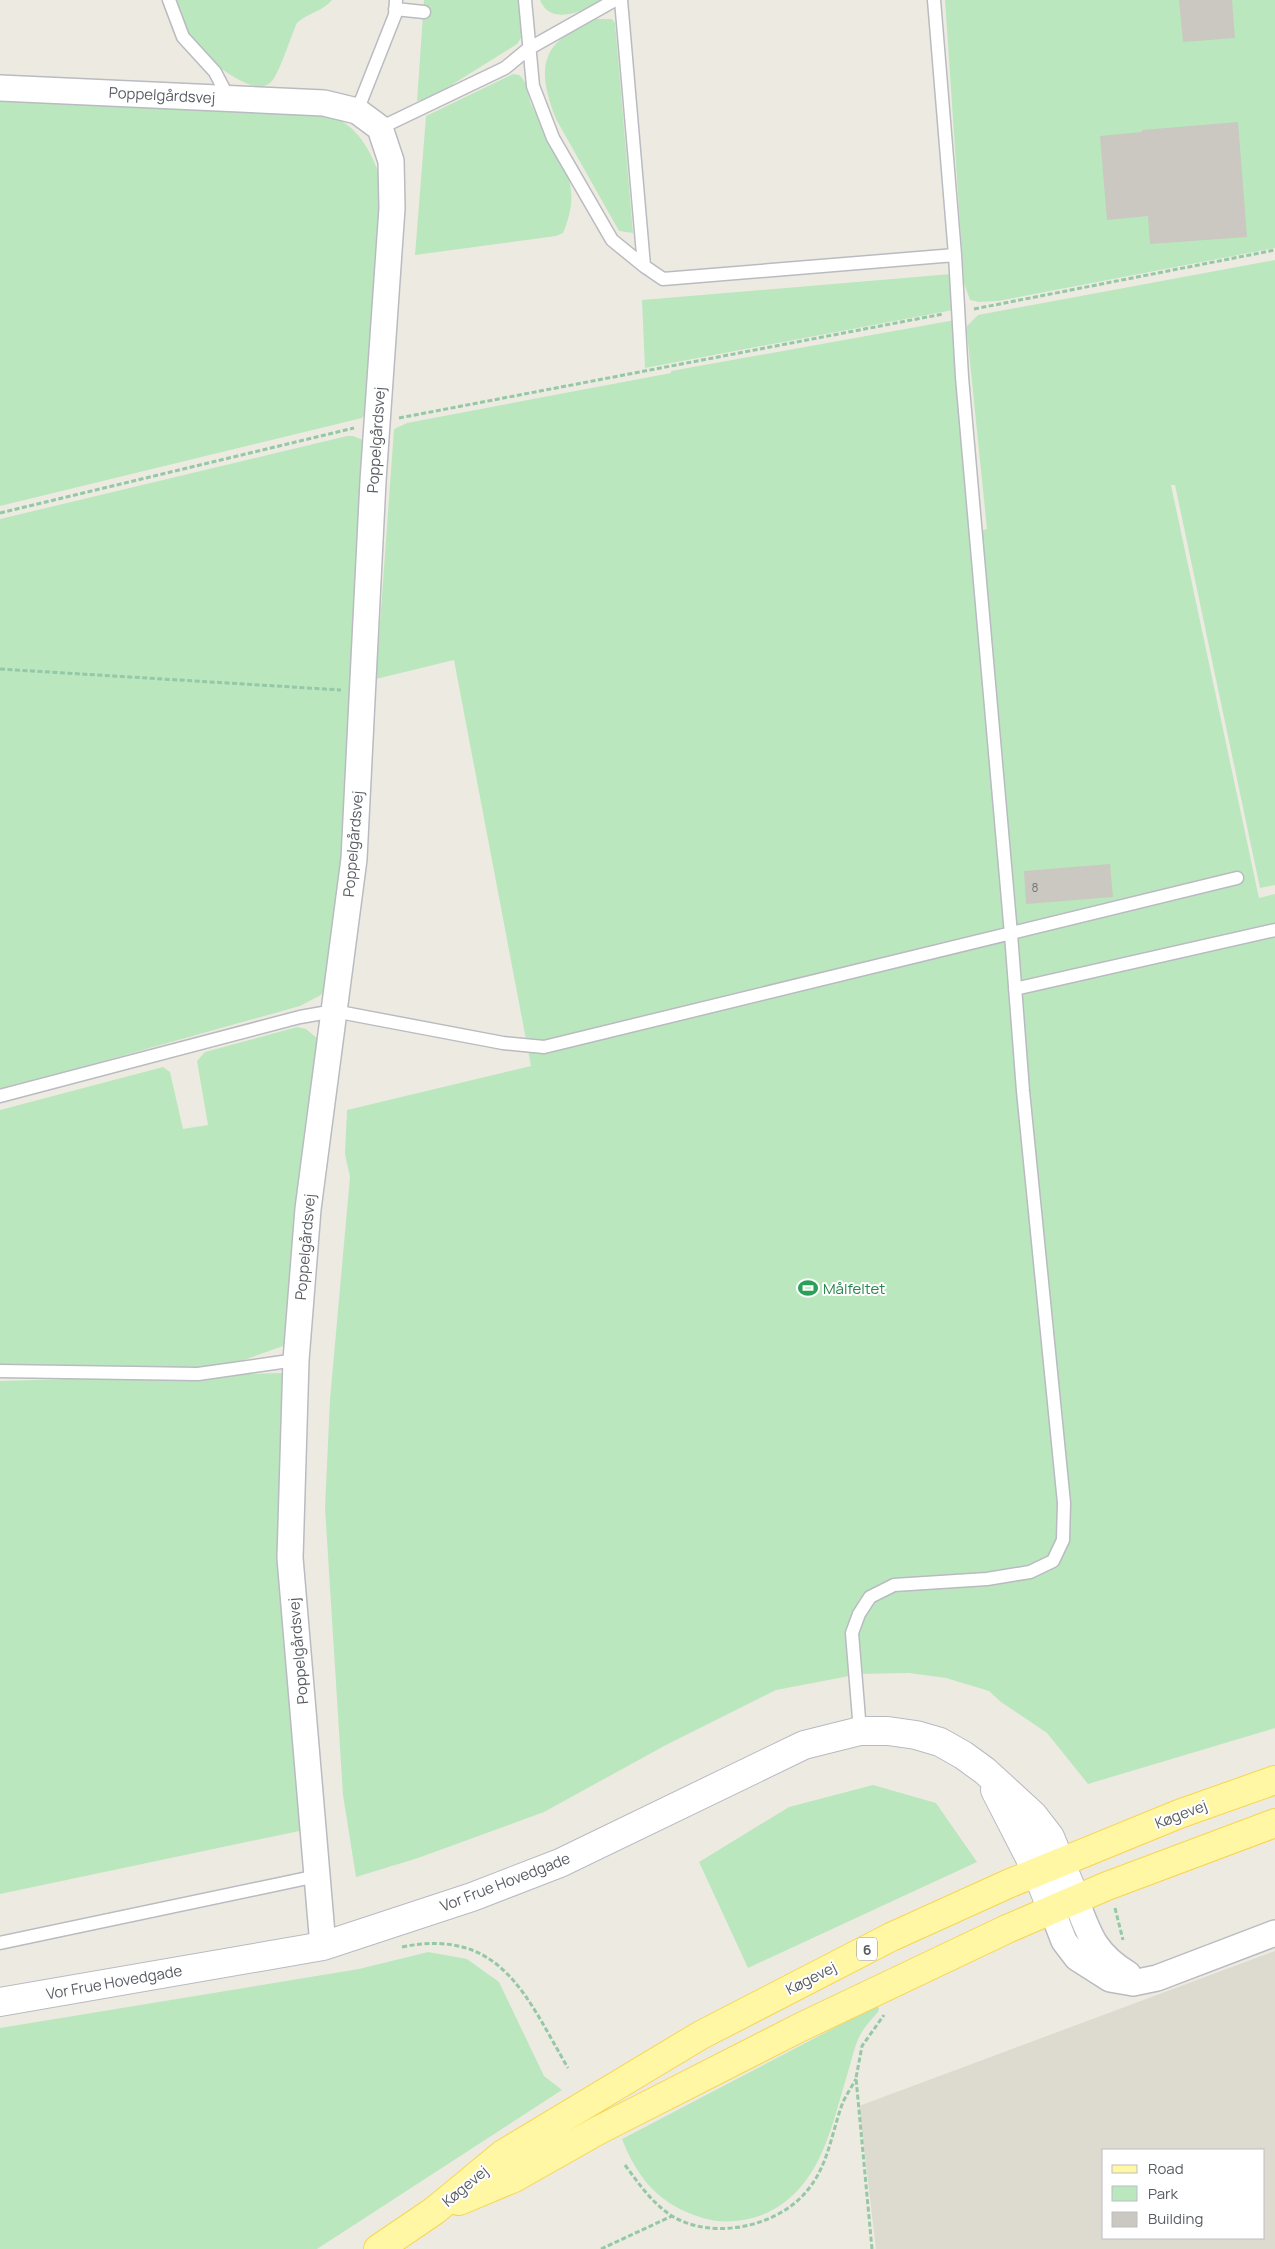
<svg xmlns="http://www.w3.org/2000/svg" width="1275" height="2249" font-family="Manrope,sans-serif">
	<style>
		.education { fill: #dddbcf; fill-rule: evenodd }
		.green { fill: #bbe7be }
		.building { fill: #cac8c0 }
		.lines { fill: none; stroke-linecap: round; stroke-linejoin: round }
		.lane-casing { stroke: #b9bbc1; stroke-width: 15 }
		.street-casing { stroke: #b9bbc1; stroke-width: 28 }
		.secondary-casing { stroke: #b7bac0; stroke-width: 30 }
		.primary-casing { stroke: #f9d54e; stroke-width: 30 }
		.path { stroke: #94c8a6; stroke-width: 3; stroke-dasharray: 5 2.5; stroke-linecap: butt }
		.lane { stroke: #fff; stroke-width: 12 }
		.street { stroke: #fff; stroke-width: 25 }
		.secondary { stroke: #fff; stroke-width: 28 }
		.primary { stroke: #fff7a4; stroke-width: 28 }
		.labels { text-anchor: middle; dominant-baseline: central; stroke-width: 4; stroke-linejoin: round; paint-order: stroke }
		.number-label { font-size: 12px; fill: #75787a }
		.shield { fill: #fff; stroke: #8b8e92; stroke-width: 1 }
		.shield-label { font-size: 14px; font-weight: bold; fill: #595d63 }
		.street-label { font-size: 15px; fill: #595d63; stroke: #fff }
		.leisure-label { font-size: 15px; fill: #27864d; stroke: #fff; text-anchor: start }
	</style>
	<rect width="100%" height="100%" fill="#edebe1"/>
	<!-- education -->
	<path class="education" d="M1275,1951V2249H876L859,2106ZM1104,2150H1264V2238H1104Z"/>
	<!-- green -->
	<path class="green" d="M177,0H332C322,12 307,13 297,23C291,35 279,76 270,83C251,100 193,49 185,30C180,21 179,10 177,0Z
		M424,0H521L523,35L517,44L453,84L452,94L417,101Z
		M540,0H601C584,12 550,26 540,0Z
		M945,0H1275V248L998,301L979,302L970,300L964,283Z
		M595,19H612L615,23L633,233L619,231L556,119C546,93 535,60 561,39C571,31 584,26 595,19Z
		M513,74L519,75C529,83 527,96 532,106C554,154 587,177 563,233L556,236L415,255L426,116Z
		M0,98L305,111C315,113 327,114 336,118C365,132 375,162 385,191L367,411L362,418L0,506Z
		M1275,260V885L1260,888L1175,485H1171L1259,898L1275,894V1728L1088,1784L1047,1733L1001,1702L989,1691L946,1678L909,1673L860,1674L776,1690L666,1745L544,1812L418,1858L356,1877L343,1795L325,1508L330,1399L350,1177L345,1154L347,1110L531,1066L454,660L376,679L394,429L407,423L671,373V371L955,320L971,533L987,529L967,333V326L978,315Z
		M951,274L953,310L645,368L642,300Z
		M347,436H353L363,440L365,444L342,905L329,983L321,995L300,1006L0,1090V519Z
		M297,1027L306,1029L318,1039L286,1345L238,1362L197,1368L0,1365V1110L163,1067L170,1072L183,1129L208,1125L197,1061L205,1052Z
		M283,1373L279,1558L304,1830L0,1894V1381Z
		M873,1785L936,1803L977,1862L748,1968L699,1862L789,1807Z
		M428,1952L467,1959L499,1982L544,2076L562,2090L317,2249H0V2028L359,1969Z
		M876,2006L879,2008L878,2012C873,2018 866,2025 862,2032C855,2043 852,2059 848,2072C831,2127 821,2191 762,2215C743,2222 722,2224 703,2218C660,2205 638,2180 622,2139Z"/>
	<!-- building -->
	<path class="building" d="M1179,0H1232L1235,38L1183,42Z
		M1238,122L1247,237L1150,244L1148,216L1107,220L1100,136L1142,132V130Z
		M1110,864L1113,897L1026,904L1024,871Z"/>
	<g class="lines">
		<defs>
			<path id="lane" d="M169,0L183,37L215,72L229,99
				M525,0L533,86L553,138L612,240L644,266
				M621,0L644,266L663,279L955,255
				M395,9L424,12
				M357,111L395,15L396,0
				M380,128L505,68L528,49L615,0
				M1015,989L1275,930
				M0,1096L300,1017L334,1011L503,1043L544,1047L1237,878
				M0,1371L198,1374L296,1360
				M860,1731L852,1633L859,1614L870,1597L894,1585L987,1579L1030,1572L1053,1561L1063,1540L1064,1503L1023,1091L1011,934L962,377L955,255L934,0
				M0,1943L317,1876"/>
			<path id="street" d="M0,88L324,103L357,111L380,128L391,161L392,208L373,481L354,859L308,1209L296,1360L290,1558L323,1946
				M1076,1900C1089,1935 1095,1954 1128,1974
				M1052,1910L1064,1941L1077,1958L1110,1979L1133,1983L1157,1978L1275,1933"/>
			<path id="secondary" d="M995,1790L1037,1872L1052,1910
				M0,2002L323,1946L472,1897L560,1863L804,1745L860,1731H888L916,1735L940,1742L963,1755L985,1771L1033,1815L1050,1837L1076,1900"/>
			<path id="primary" d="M459,2201L514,2178L597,2131L801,2027L1007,1929L1107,1886L1275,1823
				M378,2249L434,2211L503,2154L701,2035L891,1937L1008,1884L1179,1814L1275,1780"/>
		</defs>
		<!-- lane casing -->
		<use href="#lane" class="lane-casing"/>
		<!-- street casing -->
		<use href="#street" class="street-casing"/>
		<!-- secondary casing -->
		<use href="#secondary" class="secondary-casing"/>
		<!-- primary casing -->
		<use href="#primary" class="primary-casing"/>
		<!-- path -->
		<path class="path" d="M974,309L1275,250
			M399,418L943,314
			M0,513L354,428
			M0,669L341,690
			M1115,1908L1123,1940
			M402,1947C501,1927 526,1996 568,2068
			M625,2165C639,2184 652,2203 672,2216C713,2241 781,2227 810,2187C829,2162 832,2131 843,2102C847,2094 852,2086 856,2079
			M601,2249L672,2216
			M872,2249L856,2078L862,2046L884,2015"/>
		<!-- lane -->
		<use href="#lane" class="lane"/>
		<!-- street -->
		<use href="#street" class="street"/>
		<!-- secondary -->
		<use href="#secondary" class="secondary"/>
		<!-- primary -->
		<use href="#primary" class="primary"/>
	</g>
	<!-- icons -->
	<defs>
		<symbol id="stadium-bare" viewBox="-9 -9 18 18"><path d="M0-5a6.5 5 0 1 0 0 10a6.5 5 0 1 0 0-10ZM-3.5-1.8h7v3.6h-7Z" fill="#2e9e5b" stroke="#fff" stroke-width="2.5" paint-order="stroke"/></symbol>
	</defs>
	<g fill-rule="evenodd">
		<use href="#stadium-bare" x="794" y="1274" width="28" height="28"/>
	</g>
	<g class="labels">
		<!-- number labels -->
		<g class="number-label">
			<text x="1035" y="887">8</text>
		</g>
		<!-- shield labels -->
		<rect class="shield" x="857" y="1937.5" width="20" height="23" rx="4"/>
		<g class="shield-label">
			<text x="867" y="1949">6</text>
		</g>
		<!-- street labels -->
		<g class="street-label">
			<text transform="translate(162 95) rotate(3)">Poppelgårdsvej</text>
			<text transform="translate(376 440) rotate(-86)">Poppelgårdsvej</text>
			<text transform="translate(353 844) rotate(-85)">Poppelgårdsvej</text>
			<text transform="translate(305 1247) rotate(-85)">Poppelgårdsvej</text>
			<text transform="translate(298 1651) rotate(-95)">Poppelgårdsvej</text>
			<text transform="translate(1181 1814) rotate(-21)">Køgevej</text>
			<text transform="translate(505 1882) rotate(-21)">Vor Frue Hovedgade</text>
			<text transform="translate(811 1978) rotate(-27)">Køgevej</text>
			<text transform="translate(114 1982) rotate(-10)">Vor Frue Hovedgade</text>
			<text transform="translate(465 2186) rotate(-40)">Køgevej</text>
		</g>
		<!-- leisure labels -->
		<g class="leisure-label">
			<text x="823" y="1288">Målfeltet</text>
		</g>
	</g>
	<!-- legend -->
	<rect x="1102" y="2149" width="162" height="90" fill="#ffffff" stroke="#bdbec1"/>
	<rect x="1112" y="2165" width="25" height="8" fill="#fff7a4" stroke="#bdbec1"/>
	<text x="1148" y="2174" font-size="15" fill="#595d63">Road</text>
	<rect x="1112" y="2186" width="25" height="15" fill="#bbe7be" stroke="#bdbec1"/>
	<text x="1148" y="2199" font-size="15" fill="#595d63">Park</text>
	<rect x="1112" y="2212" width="25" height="15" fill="#cac8c0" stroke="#bdbec1"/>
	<text x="1148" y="2224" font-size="15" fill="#595d63">Building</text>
</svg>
